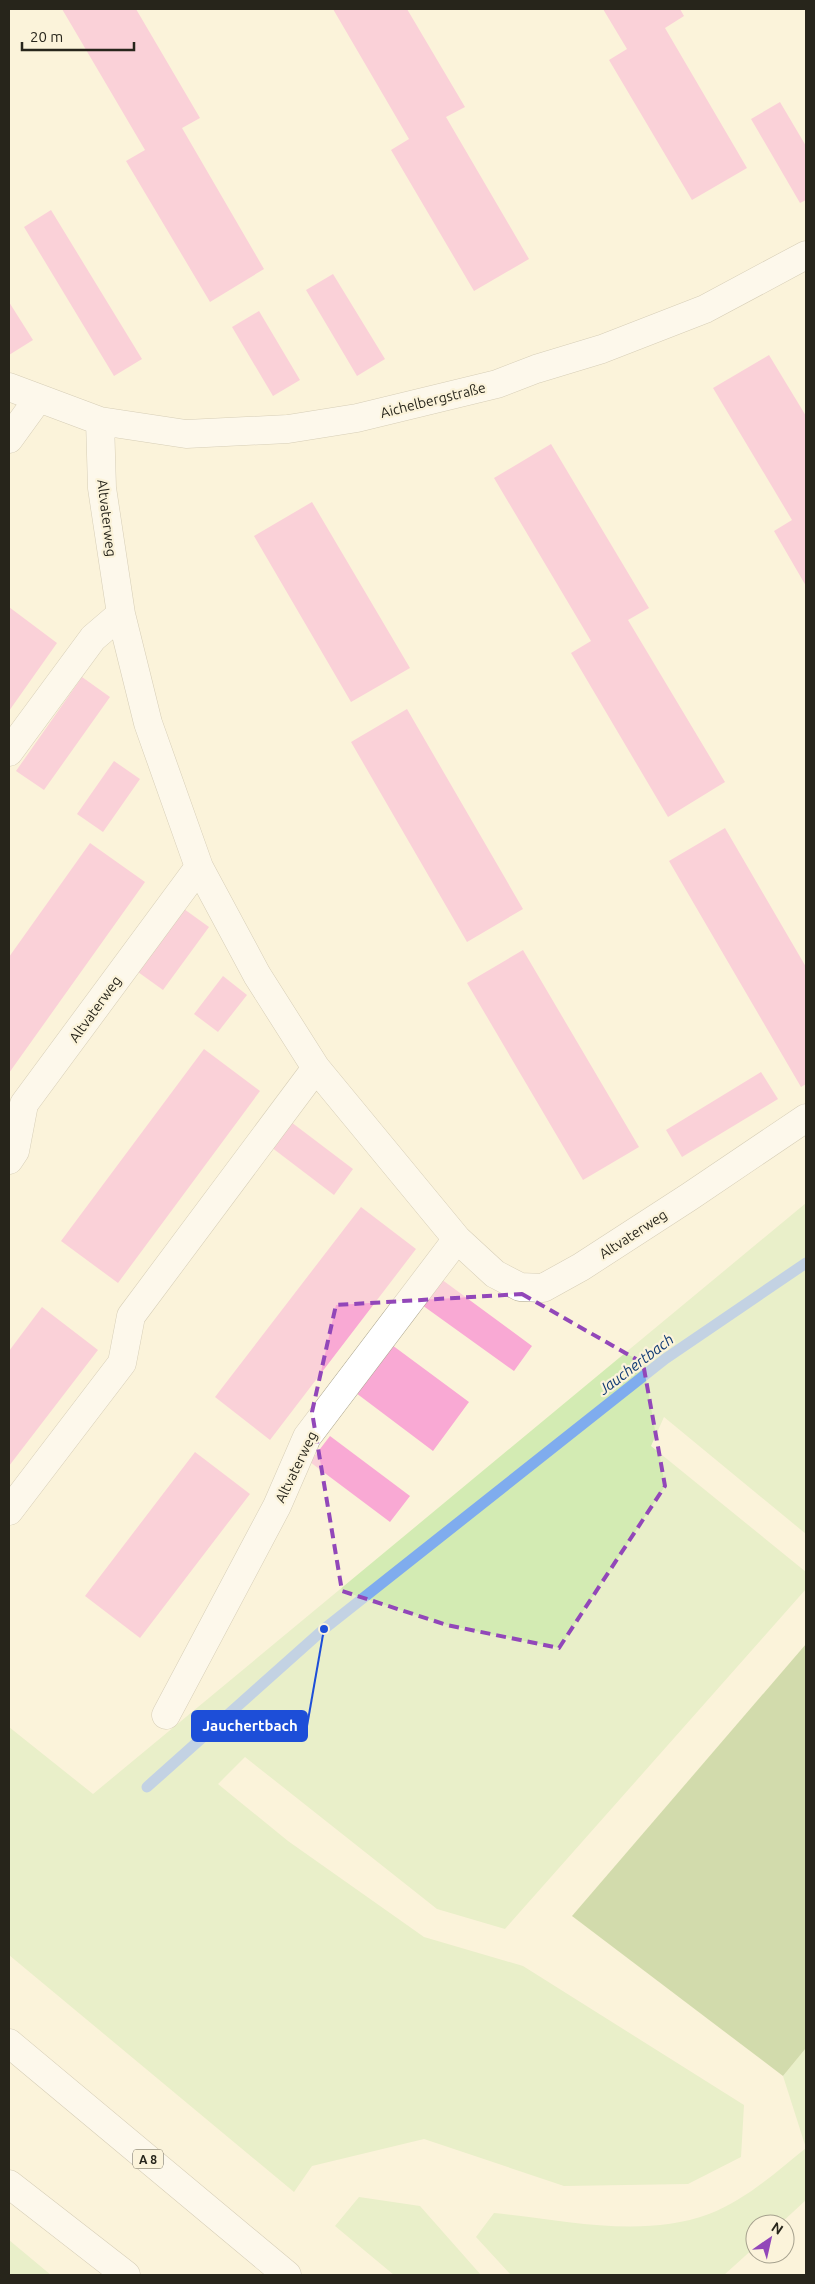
<svg xmlns="http://www.w3.org/2000/svg" width="815" height="2284" font-family="Ubuntu,sans-serif">
	<style>
		.green { fill: #d3ebb3 }
		.forest { fill: #a0bf73 }
		.lines { fill: none; stroke-linecap: round; stroke-linejoin: round }
		.stream { stroke: #7facee; stroke-width: 11 }
		.building { fill: #f9a9d4 }
		.street-casing { stroke: #aaa38b; stroke-width: 29 }
		.highway-casing { stroke: #aaa38b; stroke-width: 29 }
		.street { stroke: #fff; stroke-width: 28 }
		.highway { stroke: #fff; stroke-width: 28 }
		.marked { fill: none; stroke: #9247b9; stroke-width: 4; stroke-dasharray: 10 6; stroke-linejoin: round }
		.labels { text-anchor: middle; dominant-baseline: central; stroke-width: 4.5; stroke-linejoin: round; paint-order: stroke }
		.shield { fill: #fbf3da; stroke: #676354; stroke-width: 1 }
		.shield-label { font-size: 12px; font-weight: bold; fill: #27251b }
		.street-label { font-size: 14px; fill: #27251b; stroke: #fbf3da }
		.water-label { font-size: 15px; font-style: italic; fill: #113b75; stroke: #fbf3da }
		.leader { fill: none; stroke: #1d4ed8; stroke-width: 2 }
		.callout-dot { fill: #1d4ed8; stroke: #fbf3da; stroke-width: 2 }
		.callout { fill: #1d4ed8; stroke: #1d4ed8; stroke-width: 2 }
		.callout-label { font-size: 15px; text-anchor: middle; font-weight: bold; fill: #fff }
	</style>
	<rect width="100%" height="100%" fill="#fbf3da"/>
	<!-- green -->
	<path class="green" d="M806,1203V1534L664,1417L651,1446L806,1572V1589L505,1929L437,1909L245,1757L218,1784L288,1841L424,1937L523,1966L744,2105L741,2157L688,2184L564,2186L424,2139L312,2166L294,2192L9,1955V1727L93,1794Z
		M806,2048V2200L780,2224H755V2247L724,2275H511L476,2237L494,2213C564,2220 641,2239 709,2214C746,2200 776,2172 806,2148L783,2076Z
		M359,2197L420,2206L481,2275H394L335,2226Z
		M9,2240L51,2275H9Z"/>
	<!-- forest -->
	<path class="forest" d="M806,1644V2048L783,2076L572,1916Z"/>
	<g class="lines">
		<!-- stream -->
		<path class="stream" d="M147,1787L324,1629L665,1359L806,1263"/>
	</g>
	<!-- building -->
	<path class="building" d="M62,9H136L200,118L182,128L264,269L210,302L126,161L145,150Z
		M333,9H407L465,107L446,117L529,259L474,291L391,150L409,139Z
		M603,9H680L684,16L665,28L747,168L692,200L609,60L627,49Z
		M780,102L806,146V200L800,203L751,119Z
		M51,210L142,359L114,376L24,227Z
		M333,274L385,359L357,376L306,290Z
		M9,302L33,340L9,355Z
		M259,311L300,380L273,396L232,327Z
		M769,355L806,416V586L774,531L792,520L713,388Z
		M551,444L649,608L628,620L725,782L668,817L571,653L591,641L494,478Z
		M312,502L410,668L351,702L254,536Z
		M9,607L57,643L9,711Z
		M82,677L110,697L44,790L16,771Z
		M407,709L523,909L467,942L351,742Z
		M114,761L140,779L103,832L77,814Z
		M725,828L806,967V1084L801,1087L669,861Z
		M90,843L145,882L9,1073V957Z
		M184,909L209,927L163,990L138,972Z
		M523,950L639,1147L583,1180L467,983Z
		M223,976L247,995L218,1032L194,1014Z
		M204,1049L260,1091L118,1283L61,1241Z
		M761,1072L778,1099L682,1157L666,1130Z
		M291,1122L353,1169L334,1195L271,1147Z
		M361,1207L416,1249L270,1440L215,1397Z
		M441,1279L532,1346L514,1371L422,1305Z
		M42,1307L98,1350L9,1466V1351Z
		M392,1345L469,1402L433,1451L356,1393Z
		M330,1436L410,1496L390,1522L310,1462Z
		M195,1452L250,1494L140,1638L85,1596Z"/>
	<g class="lines">
		<defs>
			<path id="street" d="M9,387L100,421L186,434L288,429L357,418L497,384L536,369L602,349L705,309L806,255
				M100,421L102,488L121,614L148,723L199,867L257,975L316,1068L457,1239L495,1274L520,1287L543,1288L581,1267L689,1197L806,1118
				M9,439L38,399
				M9,752L93,638L121,614
				M9,1160L15,1151L24,1104L199,867
				M9,1511L122,1363L131,1316L316,1068
				M166,1715L277,1506L307,1437L457,1239"/>
			<path id="highway" d="M9,2043L287,2275
				M9,2184L126,2275"/>
		</defs>
		<!-- street casing -->
		<use href="#street" class="street-casing"/>
		<!-- highway casing -->
		<use href="#highway" class="highway-casing"/>
		<!-- street -->
		<use href="#street" class="street"/>
		<!-- highway -->
		<use href="#highway" class="highway"/>
	</g>
	<!-- marked area -->
	<path d="M0 0H815V2284H0ZM522,1294L643,1363L665,1486L559,1648L447,1625L342,1591L312,1412L336,1305Z" fill="#fbf3da" fill-opacity=".55" fill-rule="evenodd"/>
	<path class="marked" d="M522,1294L643,1363L665,1486L559,1648L447,1625L342,1591L312,1412L336,1305Z"/>
	<g class="labels">
		<!-- shield labels -->
		<rect class="shield" x="133" y="2149.5" width="30" height="19" rx="4"/>
		<g class="shield-label">
			<text x="148" y="2159">A 8</text>
		</g>
		<!-- street labels -->
		<g class="street-label">
			<text transform="translate(433 400) rotate(-14)">Aichelbergstraße</text>
			<text transform="translate(107 518) rotate(83)">Altvaterweg</text>
			<text transform="translate(95 1009) rotate(-54)">Altvaterweg</text>
			<text transform="translate(633 1234) rotate(-33)">Altvaterweg</text>
			<text transform="translate(296 1467) rotate(-64)">Altvaterweg</text>
		</g>
		<!-- water labels -->
		<g class="water-label">
			<text transform="translate(636 1364) rotate(-37)">Jauchertbach</text>
		</g>
	</g>
	<!-- callouts -->
	<path class="leader" d="M324 1629L307 1726"/>
	<circle class="callout-dot" cx="324" cy="1629" r="5"/>
	<rect class="callout" x="192" y="1711" width="115" height="30" rx="5"/>
	<g class="callout-label">
		<text x="250" y="1731">Jauchertbach</text>
	</g>
	<!-- border -->
	<rect width="815" height="2284" fill="none" stroke="#27251b" stroke-width="20"/>
	<!-- north arrow -->
	<g transform="translate(770 2239) rotate(34)"><circle r="24" fill="#fbf3da" stroke="#a6a18e"/>
	<path d="M0-4L9 19L0 12L-9 19Z" fill="#9247b9"/>
	<text y="-8" font-size="14" font-weight="bold" text-anchor="middle" fill="#27251b">N</text>
	</g>
	<!-- scale -->
	<path d="M22 42v8h112v-8" fill="none" stroke="#27251b" stroke-width="2.5"/>
	<text x="30" y="42" font-size="15" fill="#27251b" stroke="#fbf3da" stroke-width="4" paint-order="stroke">20 m</text>
</svg>
